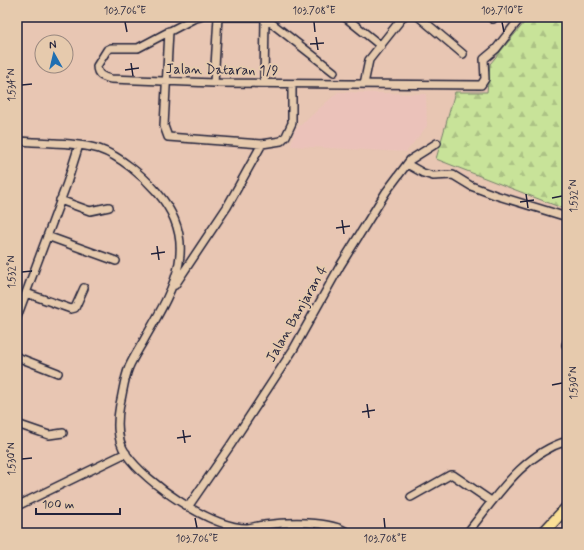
<svg xmlns="http://www.w3.org/2000/svg" width="584" height="550" font-family="Mynerve,sans-serif">
	<style>
		.built { fill: #ebc2ba }
		.forest { fill: url(#forest-firs); stroke: #75826a }
		.lines { fill: none; stroke-linecap: round; stroke-linejoin: round }
		.minor-casing { stroke: #22223b; stroke-width: 10 }
		.primary-casing { stroke: #22223b; stroke-width: 13 }
		.minor { stroke: #e6caad; stroke-width: 7 }
		.primary { stroke: #fadf96; stroke-width: 10 }
		.ticks { fill: none; stroke: #22223b; stroke-width: 1.5 }
		.labels { text-anchor: middle; dominant-baseline: central; stroke-width: 4; stroke-linejoin: round; paint-order: stroke }
		.street-label { font-size: 14px; fill: #22223b; stroke: #e6caad }
		.neatline { fill: none; stroke: #22223b; stroke-width: 1.5 }
		.ticks-label { font-size: 10px; text-anchor: middle; fill: #22223b }
	</style>
	<defs>
		<pattern id="forest-firs" width="22" height="20" patternUnits="userSpaceOnUse"><rect width="22" height="20" fill="#c8e399"/><path d="M5 1l3.5 6h-7zM16 11l3.5 6h-7z" fill="#acc285"/></pattern>
	</defs>
	<rect width="100%" height="100%" fill="#e8c6b3"/>
	<filter id="ink" filterUnits="userSpaceOnUse"><feTurbulence type="fractalNoise" baseFrequency=".025" numOctaves="2"/><feDisplacementMap in="SourceGraphic" scale="8" xChannelSelector="R" yChannelSelector="G"/><feConvolveMatrix kernelMatrix="1 2 1 2 8 2 1 2 1" color-interpolation-filters="sRGB"/></filter>
	<g filter="url(#ink)">
		<!-- built -->
		<path class="built" d="M338,92L426,94L427,126L406,152L291,146L294,131Z"/>
		<!-- forest -->
		<path class="forest" d="M529,17H567V210L436,159L455,92H487L490,64Z"/>
		<g class="lines">
			<defs>
				<path id="minor" d="M200,17L195,18L138,48H111L107,50L97,66C97,75 103,77 111,79L214,83L481,85L485,79L484,59L496,49L521,17
					M218,17H269
					M345,17L381,46
					M419,17L463,54
					M490,17L493,19
					M265,18L334,72
					M169,31L164,126L168,137L262,144L281,141L286,136L292,123V84
					M214,83L218,17
					M264,83L265,18
					M364,84L369,60L403,17
					M17,141C44,143 74,142 99,149C120,156 143,176 157,192C202,244 173,289 144,340C139,349 133,358 129,367C124,379 123,392 120,404C117,421 116,439 126,454C146,483 211,528 247,528C253,528 258,525 264,525C286,522 331,520 348,533
					M407,164L423,173L433,176L453,175L471,186L495,195L567,217
					M60,200L90,211L109,207
					M47,236L116,261
					M175,285L227,207L262,144
					M26,293L71,309L75,308L84,288
					M17,317L67,183L79,145
					M566,345L567,342
					M17,357L58,373
					M17,424L49,435L63,433
					M411,497L450,475H453L491,501
					M17,506L126,453
					M188,507L230,446L293,350L340,266L386,192L410,160L437,143
					M467,533C495,499 522,454 567,441"/>
				<path id="primary" d="M543,533L567,507"/>
			</defs>
			<!-- minor casing -->
			<use href="#minor" class="minor-casing"/>
			<!-- primary casing -->
			<use href="#primary" class="primary-casing"/>
			<!-- minor -->
			<use href="#minor" class="minor"/>
			<!-- primary -->
			<use href="#primary" class="primary"/>
		</g>
	</g>
	<!-- ticks -->
	<path class="ticks" d="M125,22L127,32M314,22L315,32M502,22L504,32M316,37L318,50M310,44L324,43M131,63L133,76M125,70L139,68M22,85L32,84M526,194L528,208M552,198L562,196M520,202L534,200M342,220L344,234M336,228L350,226M157,246L159,260M151,254L165,252M22,272L32,271M552,385L562,383M367,404L369,418M362,412L375,410M183,430L185,443M177,438L191,436M22,459L32,458M195,518L197,528M384,518L385,528"/>
	<g class="labels">
		<!-- street labels -->
		<g class="street-label">
			<text transform="translate(222 70) rotate(1)">Jalan Dataran 1/9</text>
			<text transform="translate(297 314) rotate(-60)">Jalan Banjaran 4</text>
		</g>
	</g>
	<!-- margin -->
	<rect width="584" height="550" fill="none" stroke="#e6caad" stroke-width="44"/>
	<!-- north arrow -->
	<g transform="translate(54 54) rotate(352)"><circle r="19" fill="#e6caad" stroke="#98877f"/>
	<path d="M0-3L7 15L0 10L-7 15Z" fill="#1f6fb2"/>
	<text y="-6" font-size="11" font-weight="bold" text-anchor="middle" fill="#22223b">N</text>
	</g>
	<!-- scale -->
	<path d="M36 508v6h84v-6" fill="none" stroke="#22223b" stroke-width="2"/>
	<text x="42" y="508" font-size="12" fill="#22223b" stroke="#e6caad" stroke-width="3" paint-order="stroke">100 m</text>
	<rect x="22" y="22" width="540" height="506" class="neatline"/>
	<g class="ticks-label">
		<text x="125" y="14">103.706°E</text>
		<text x="314" y="14">103.708°E</text>
		<text x="502" y="14">103.710°E</text>
		<text transform="translate(11 85) rotate(-90)" y="4">1.534°N</text>
		<text transform="translate(573 196) rotate(-90)" y="4">1.532°N</text>
		<text transform="translate(11 272) rotate(-90)" y="4">1.532°N</text>
		<text transform="translate(573 383) rotate(-90)" y="4">1.530°N</text>
		<text transform="translate(11 459) rotate(-90)" y="4">1.530°N</text>
		<text x="197" y="542">103.706°E</text>
		<text x="385" y="542">103.708°E</text>
	</g>
</svg>
